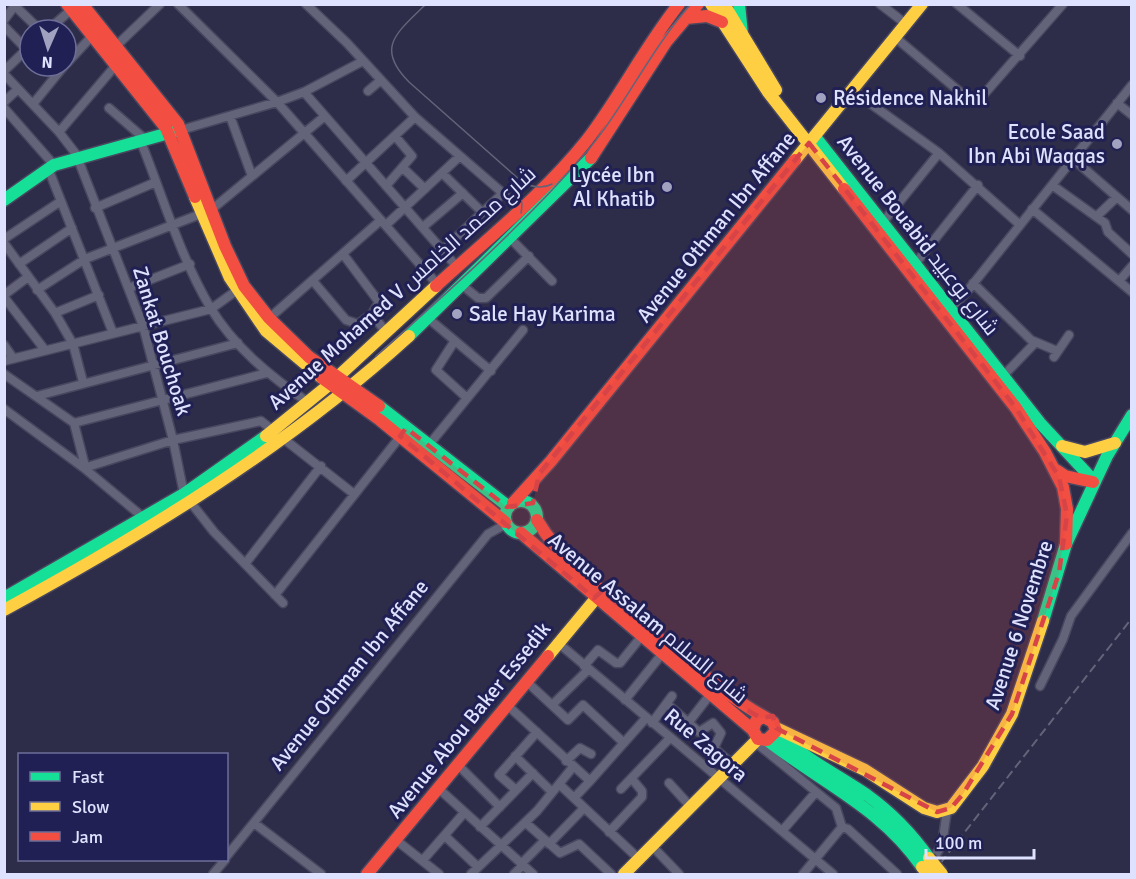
<svg xmlns="http://www.w3.org/2000/svg" width="1136" height="879" font-family="Signika,Cairo,sans-serif">
	<style>
		.lines { fill: none; stroke-linecap: round; stroke-linejoin: round }
		.street-casing { stroke: #48475f; stroke-width: 11 }
		.fast-casing { stroke: #48475f; stroke-width: 15 }
		.slow-casing { stroke: #48475f; stroke-width: 15 }
		.jam-casing { stroke: #48475f; stroke-width: 15 }
		.street { stroke: #63647a; stroke-width: 8 }
		.fast { stroke: #16e098; stroke-width: 12 }
		.slow { stroke: #ffcf43; stroke-width: 12 }
		.jam { stroke: #f24e42; stroke-width: 12 }
		.tram { stroke: #636379; stroke-width: 1.5 }
		.rail { stroke: #636379; stroke-width: 2; stroke-dasharray: 9 4.5; stroke-linecap: butt }
		.slow-bridge-casing { stroke: #48475f; stroke-width: 15; stroke-linecap: butt }
		.slow-bridge { stroke: #ffcf43; stroke-width: 12 }
		.marked { fill: #d74448; fill-opacity: 0.2; stroke: #d74448; stroke-width: 4.5; stroke-dasharray: 12 8; stroke-linejoin: round }
		.poi-dot { fill: #a1a2bf; stroke: #212055; stroke-width: 2 }
		.labels { text-anchor: middle; dominant-baseline: central; stroke-width: 6; stroke-linejoin: round; paint-order: stroke }
		.poi-label { font-size: 21px; fill: #dfe2fe; stroke: #212055; text-anchor: start }
		.street-label { font-size: 21px; fill: #dfe2fe; stroke: #212055 }
	</style>
	<rect width="100%" height="100%" fill="#2d2c49"/>
	<g class="lines">
		<defs>
			<path id="street" d="M13,4L40,30
				M178,4L277,102L438,285
				M306,4L347,43L415,117L520,208
				M880,4L906,24
				M957,4L1020,56
				M4,20L16,4
				M4,26L26,49
				M48,30L72,9
				M896,38L960,92L971,99L979,100L1063,4
				M115,47L160,4
				M66,64L93,35
				M4,71L30,46
				M4,74L59,132L76,154L143,326L173,440L184,494L214,532L283,603
				M368,91L381,80
				M853,91L939,153L1019,224
				M304,92L457,267
				M4,102L18,89
				M1117,103L1132,115
				M33,104L64,66
				M4,108L54,165
				M109,108L146,140
				M230,116L252,176
				M181,130L277,102L304,92L363,61
				M59,132L116,65
				M141,142C163,197 180,256 210,307C234,347 271,377 309,403
				M1072,158L1132,210
				M48,168L113,333
				M403,168L425,189
				M442,173L482,212
				M346,181L415,117
				M1052,185L1105,223L1108,232L1132,254
				M386,186L412,156L395,136
				M95,208L156,182
				M1032,209L1132,292
				M1097,216L1117,197
				M883,222L939,153
				M386,225L460,156
				M423,227L463,193
				M4,239L61,201
				M511,239L552,281
				M4,243L55,313L73,344L83,382
				M443,250L502,194
				M19,264L72,228
				M915,264L978,185
				M313,281L346,320L358,324L372,314L379,302L343,254
				M1119,281L1132,266
				M973,283L1031,340L1057,351
				M462,285L478,298H486L529,256
				M129,288L190,264
				M37,290L85,259L211,210L325,116
				M4,295L28,277
				M4,297L45,350
				M55,313L99,295
				M947,313L969,289L1132,85
				M372,314L386,332
				M429,319L491,371
				M266,321L381,220
				M454,342L436,370L467,398
				M4,345L13,358
				M1054,357L1069,335
				M4,361L211,309L240,288
				M4,374L74,423L85,466
				M1003,376L1035,343
				M37,396L238,343
				M4,409L84,468L144,518
				M74,423L267,373
				M428,446L523,330
				M84,468L173,440L261,421L354,494
				M245,564L321,466
				M275,595L403,433
				M557,642L833,874
				M584,666L598,650L616,663H620L641,637
				M526,681L568,720L583,705L624,743
				M1040,686L1063,639L1071,616L1132,533
				M625,700L662,654
				M667,704L699,732L713,723L721,733L714,748L732,764
				M507,705L590,781L646,718
				M552,705L589,669
				M652,723L672,696
				M688,723L709,696
				M755,742L836,808L842,827
				M515,756L552,792
				M566,761L580,748L591,754
				M457,764L500,807
				M669,783L690,806
				M559,784L639,859
				M438,788L533,874
				M621,789L670,738
				M516,790L499,775L537,732
				M574,798L590,781
				M254,823L321,874
				M526,823L560,853L579,844L611,874
				M480,827L533,773
				M782,831L816,792
				M609,832L642,797V791L632,779
				M445,836L478,867
				M396,840L439,874
				M549,844L584,808
				M652,846L679,874
				M226,857L488,534L506,524
				M423,860L464,813
				M521,864L545,840
				M929,865L942,845L947,810
				M213,874L225,860
				M471,874L537,811L573,767
				M514,874L523,865
				M803,874L842,827L848,829L897,874"/>
			<path id="fast" d="M739,4L742,34
				M816,138L1040,423L1094,481
				M4,200L54,165L176,131
				M409,336L591,158
				M379,406L509,507
				M505 517a16 16 0 1 1 32 0a16 16 0 1 1-32 0Z
				M4,598L184,494L266,436
				M1043,621L1066,544L1107,456L1132,415
				M776,731C803,758 836,774 867,795C892,813 912,834 929,858
				M767,740C822,783 882,808 922,867"/>
			<path id="slow" d="M711,4L768,92L844,189
				M724,4L776,90
				M795,160L922,4
				M195,197L230,278L266,331L322,378
				M266,436L330,384L436,286
				M1062,446L1085,452L1115,443
				M4,610C149,531 287,447 409,336
				M548,656L602,591
				M776,728L865,770L924,808L937,812L951,808L983,766L1012,714L1043,621
				M624,874L758,739"/>
			<path id="jam" d="M67,4L166,128L195,197
				M82,4L178,124L225,246L244,286L269,318L309,357L379,406
				M686,18L707,16L722,22
				M591,158L666,42L698,4
				M844,189L1016,408L1045,452L1063,487L1067,509L1066,544
				M436,286C487,239 544,194 587,140C620,97 644,48 679,4
				M322,378L380,420L505,522
				M1056,470L1065,476L1093,482
				M513,503L551,461L795,160
				M537,520C564,566 611,598 651,632C691,664 728,698 773,722L776,731L767,740L758,739L753,730L756,721L761,718
				M521,533L753,730
				M367,874L548,656"/>
		</defs>
		<!-- street casing -->
		<use href="#street" class="street-casing"/>
		<!-- fast casing -->
		<use href="#fast" class="fast-casing"/>
		<!-- slow casing -->
		<use href="#slow" class="slow-casing"/>
		<!-- jam casing -->
		<use href="#jam" class="jam-casing"/>
		<!-- street -->
		<use href="#street" class="street"/>
		<!-- fast -->
		<use href="#fast" class="fast"/>
		<!-- slow -->
		<use href="#slow" class="slow"/>
		<!-- jam -->
		<use href="#jam" class="jam"/>
		<!-- tram -->
		<path class="tram" d="M426,4C398,32 374,47 409,82L521,181C531,187 541,190 552,184
			M510,178C520,188 524,199 521,213
			M376,356C445,295 522,226 583,156C624,109 649,51 691,4"/>
		<!-- rail -->
		<path class="rail" d="M932,874L1132,618"/>
		<defs>
			<path id="slow-bridge" d="M929,858L942,874
				M922,867L928,874"/>
		</defs>
		<!-- slow-bridge casing -->
		<use href="#slow-bridge" class="slow-bridge-casing"/>
		<!-- slow-bridge -->
		<use href="#slow-bridge" class="slow-bridge"/>
	</g>
	<!-- marked area -->
	<path class="marked" d="M809,143L1016,408L1059,477L1067,515L1059,573L1012,714L963,794L951,808L937,812L776,728L773,716L761,718L747,710L602,591L594,598L400,436L406,428L507,507L533,503L539,474Z"/>
	<!-- markers -->
	<g class="poi-dot">
		<circle cx="821" cy="98" r="6"/>
		<circle cx="1117" cy="144" r="6"/>
		<circle cx="667" cy="187" r="6"/>
		<circle cx="457" cy="314" r="6"/>
	</g>
	<g class="labels">
		<!-- poi labels -->
		<g class="poi-label">
			<text x="833" y="98">Résidence Nakhil</text>
			<text x="1105" y="132" text-anchor="end">Ecole Saad<tspan x="1105" dy="24">Ibn Abi Waqqas</tspan></text>
			<text x="655" y="175" text-anchor="end">Lycée Ibn<tspan x="655" dy="24">Al Khatib</tspan></text>
			<text x="469" y="314">Sale Hay Karima</text>
		</g>
		<!-- street labels -->
		<g class="street-label">
			<text transform="translate(716 227) rotate(-51)">Avenue Othman Ibn Affane</text>
			<text transform="translate(918 235) rotate(52)">Avenue Bouabid شارع بوعبيد</text>
			<text transform="translate(402 288) rotate(-42)">Avenue Mohamed V شارع محمد الخامس</text>
			<text transform="translate(162 341) rotate(73)">Zankat Bouchoak</text>
			<text transform="translate(648 618) rotate(40)">Avenue Assalam شارع السلام</text>
			<text transform="translate(1019 625) rotate(-72)">Avenue 6 Novembre</text>
			<text transform="translate(349 675) rotate(-51)">Avenue Othman Ibn Affane</text>
			<text transform="translate(469 720) rotate(-51)">Avenue Abou Baker Essedik</text>
			<text transform="translate(706 745) rotate(40)">Rue Zagora</text>
		</g>
	</g>
	<!-- border -->
	<rect width="1136" height="879" fill="none" stroke="#dfe2fe" stroke-width="12"/>
	<!-- legend -->
	<rect x="18" y="753" width="210" height="108" fill="#212055" stroke="#6d6e99" stroke-width="1.5"/>
	<rect x="30" y="772" width="30" height="9" fill="#16e098" stroke="#6d6e99" stroke-width="1.5"/>
	<text x="72" y="783" font-size="18" fill="#dfe2fe">Fast</text>
	<rect x="30" y="802" width="30" height="9" fill="#ffcf43" stroke="#6d6e99" stroke-width="1.5"/>
	<text x="72" y="813" font-size="18" fill="#dfe2fe">Slow</text>
	<rect x="30" y="832" width="30" height="9" fill="#f24e42" stroke="#6d6e99" stroke-width="1.5"/>
	<text x="72" y="843" font-size="18" fill="#dfe2fe">Jam</text>
	<!-- north arrow -->
	<g transform="translate(48 48) rotate(183)"><circle r="28" fill="#212055" stroke="#6d6e99" stroke-width="1.5"/>
	<path d="M0-4.5L10 22L0 15L-10 22Z" fill="#a1a2bf"/>
	<text y="-9" font-size="16" font-weight="bold" text-anchor="middle" fill="#dfe2fe">N</text>
	</g>
	<!-- scale -->
	<path d="M926 849v9h108v-9" fill="none" stroke="#dfe2fe" stroke-width="3"/>
	<text x="935" y="849" font-size="18" fill="#dfe2fe" stroke="#212055" stroke-width="4.5" paint-order="stroke">100 m</text>
</svg>
